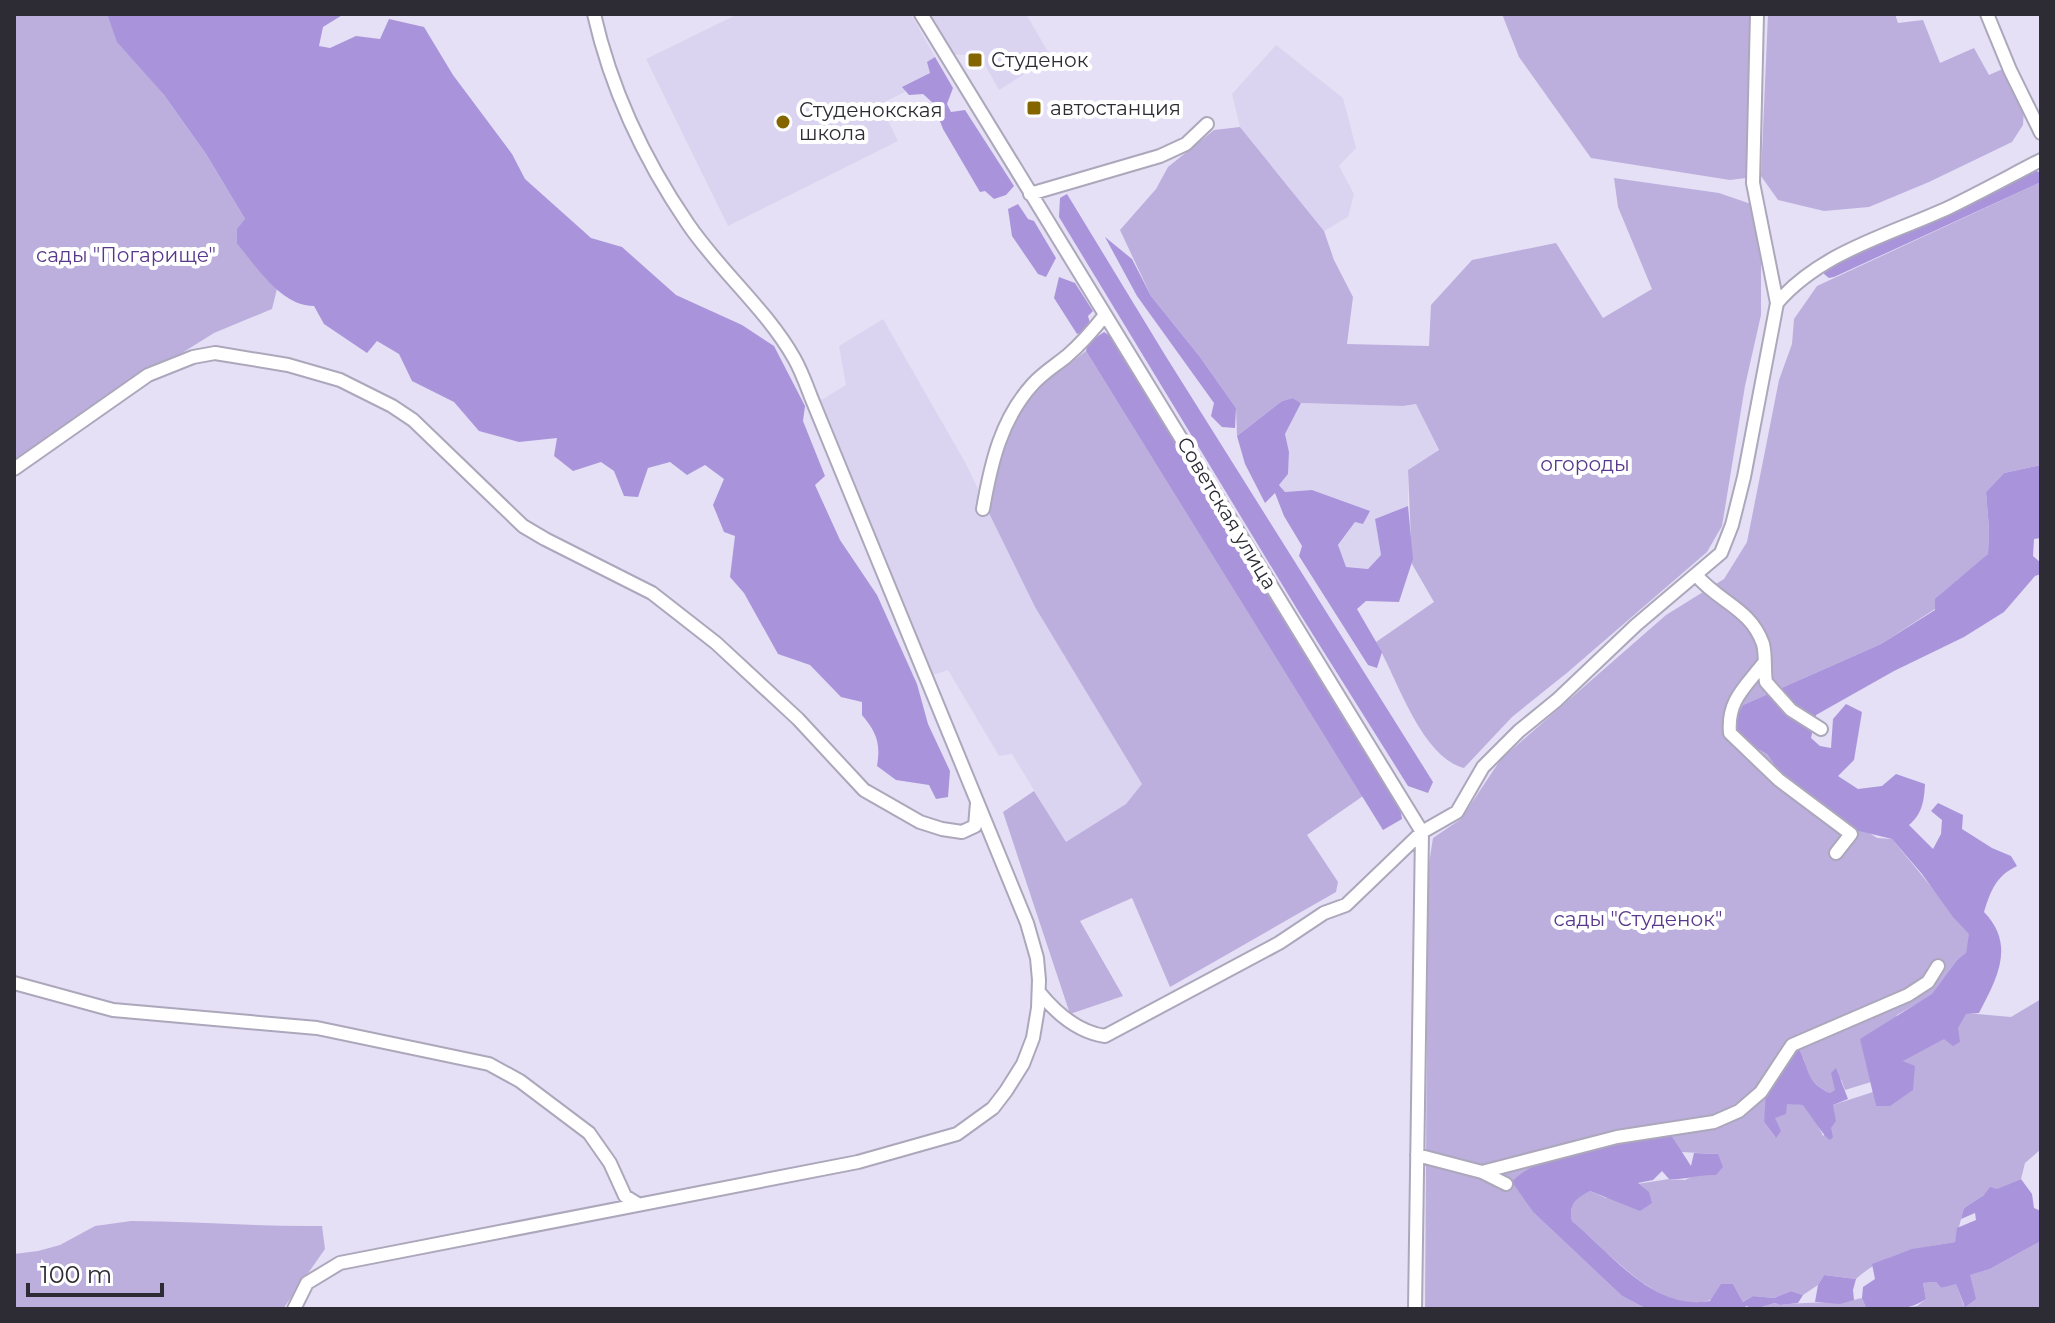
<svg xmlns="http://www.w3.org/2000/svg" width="2055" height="1323" font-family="Montserrat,sans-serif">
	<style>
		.built { fill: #dbd4f0 }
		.green { fill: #bcafde }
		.forest { fill: #a994db }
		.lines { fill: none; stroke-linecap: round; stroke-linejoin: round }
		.minor-casing { stroke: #aca7bb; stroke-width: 16 }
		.minor { stroke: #fff; stroke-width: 12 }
		.poi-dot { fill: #846500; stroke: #fff; stroke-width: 3 }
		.labels { text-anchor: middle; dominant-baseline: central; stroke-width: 8; stroke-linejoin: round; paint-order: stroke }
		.poi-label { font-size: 20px; fill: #2d2b33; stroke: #fff; text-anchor: start }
		.park-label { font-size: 20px; fill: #57388b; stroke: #fff }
		.street-label { font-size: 20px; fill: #2d2b33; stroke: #fff }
	</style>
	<rect width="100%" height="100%" fill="#e5e0f5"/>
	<!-- built -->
	<path class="built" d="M738,14H911L944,73L880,104L898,141L728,226L646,59Z
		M927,14H1026L1051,57L999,90L980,56L951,54Z
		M1276,45L1343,98L1356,148L1339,166L1354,194L1348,217L1324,231L1240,127L1232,94Z
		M883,319L966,464L1035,607L1143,784L1126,804L1066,843L1012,754L999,756L948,670L933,675L821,400L846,385L839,346Z
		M1301,403L1403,406L1416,404L1439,451L1408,470V506L1375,519L1381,555L1368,569L1345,567L1338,546L1355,522L1363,524L1369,511L1312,490L1285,492L1279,484L1288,474L1289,452L1285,434Z"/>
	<!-- green -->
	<path class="green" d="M14,14H107L118,42L164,95L206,154L245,219L237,244L277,289L272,309L214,333L65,426L14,463Z
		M1502,14H1752L1746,178L1730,180L1591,158L1519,57Z
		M1768,14H1895L1898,23L1923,20L1940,63L1974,48L1989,75L2005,68L2024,110L2023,125L2012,142L1929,182L1869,207L1824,211L1778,200L1761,176Z
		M1240,127L1324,231L1334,260L1353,297L1347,344L1429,346L1431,305L1472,260L1556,243L1603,318L1652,289L1618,207L1614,178L1719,193L1751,204L1761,262V315L1745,386L1722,526L1707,552L1568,672L1512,717L1464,768C1421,757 1397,678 1376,642L1434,602L1412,564L1408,470L1439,450L1416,404L1403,406L1301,403L1293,398L1282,401L1237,436L1236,408L1200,357L1151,296L1120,230L1156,189L1168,167L1214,130Z
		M2041,182V465L2004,473L1986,492L1989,529L1988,554L1935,609L1881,644L1743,705L1734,721L1739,739L1767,754L1782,776L1877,838L1892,839L1970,934L1966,954L1957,960L1932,995L1897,1015L1867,1064L1871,1082L1845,1090L1841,1079L1836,1090L1830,1093C1812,1085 1808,1075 1803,1057L1766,1110L1764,1122L1775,1137V1118L1787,1103L1802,1105L1815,1119L1823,1136L1831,1128L1833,1105L1873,1092L1876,1106C1884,1092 1891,1073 1902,1062C1924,1039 1946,1047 1966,1013L2011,1017L2041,999V1149L2025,1163L2021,1179L1984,1195L1964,1208L1955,1242C1919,1248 1884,1253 1856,1279L1824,1275L1818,1285L1803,1295L1791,1291L1774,1298L1753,1296L1743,1302L1733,1284C1725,1290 1716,1299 1707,1301C1659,1314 1606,1249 1572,1221C1568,1205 1576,1197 1590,1191L1606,1198L1637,1184L1669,1179L1685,1180L1698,1174L1716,1175L1718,1154L1681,1152L1671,1135L1534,1213L1622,1296L1647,1309H1425L1428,870L1433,838L1461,819L1501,759L1666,615L1724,579L1747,542L1779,380L1792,344L1794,319L1817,286Z
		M1086,351L1363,796L1307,835L1338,882L1336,892L1170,987L1132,898L1080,921L1123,996L1070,1014L1003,812L1034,791L1066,842L1126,804L1142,784L1035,607L987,509L999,459L1019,412L1045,382Z
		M131,1221C195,1221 258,1227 322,1226L325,1249L283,1309H14V1254L38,1251L60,1245L95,1226Z
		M2041,1241V1309H1899L1917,1306L1926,1299L1923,1283L1936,1282L1941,1288L1956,1283L1964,1306L1969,1275L1990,1269Z
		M1862,1298L1866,1308L1871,1309H1755L1775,1303L1780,1305C1808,1301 1835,1305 1862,1298Z"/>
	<!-- forest -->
	<path class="forest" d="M107,14H344L323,27L319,46L330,48L356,36L380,39L389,19L424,27L453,75L512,154L525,179L591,238L622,247L676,295L742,325L774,346L805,406L803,421L825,476L815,485L840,540L877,595L917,684L928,724L950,771L948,797L936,799L929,785L896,780L877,766C881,742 876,732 862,715V702L841,697L810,665L778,654L744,593L730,577L735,536L724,532L713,505L724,479L705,465L687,475L670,462L648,468L638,497L624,496L614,471L601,462L573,471L554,456L557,438L519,442L479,431L454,402L412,381L399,354L377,341L367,353L324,324L314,306C281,306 258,268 237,244V229L245,219L206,154L164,95L117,42Z
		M935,57L953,88L947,104L951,112L965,110L1014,186L1006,195L994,199L985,191L980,192L943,129L933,103L923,94L909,95L902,87L930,73L927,62Z
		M2032,169L2041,173V182L1834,277L1829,278L1824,274L1827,266Z
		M1067,194L1165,355L1433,782L1428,793L1408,786L1300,614L1059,217L1060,198Z
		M1018,204L1028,219L1034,221L1056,258L1046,277L1038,274L1012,236L1008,209Z
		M1105,237L1132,259L1151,296L1200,357L1236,408L1235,428L1222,427L1211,416L1214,403L1137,296Z
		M1059,277L1075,283L1093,311L1088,316L1090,323L1084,332L1077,334L1054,298Z
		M1104,332L1112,337L1400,808L1402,819L1383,830L1086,351L1088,343Z
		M1293,398L1301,403L1285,434L1289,452L1288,474L1279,485L1285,492L1312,490L1370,511L1363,524L1355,522L1338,545L1346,567L1368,569L1381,555L1375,519L1408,506L1413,559L1399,602L1366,601L1357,609L1382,652L1377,668L1368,665L1299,556L1302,546L1284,516L1275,493L1265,503L1245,464L1237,436L1282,401Z
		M2041,465V538L2034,539L2033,556L2041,563V574L2035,576L2004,612L1964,637L1894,671L1816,715L1811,738L1820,746L1831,748L1833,719L1846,704L1862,712L1854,760L1838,776L1858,789L1882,786L1896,774L1925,784C1924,802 1922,814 1909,825L1933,849L1941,834L1942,820L1931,811L1938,803L1963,815L1962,829L1992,848L2011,856L2017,866C1996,876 1991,890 1984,912C2016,945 1997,978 1979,1013L1966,1014L1958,1028L1960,1042L1953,1046L1944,1039L1903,1061L1915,1066L1913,1090L1890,1106H1876L1860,1039L1932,994L1957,960L1966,953L1969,934L1953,917L1922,874L1892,839L1847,828L1782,776L1767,754L1739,739L1734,721L1743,705L1881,644L1935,610V599L1988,554L1989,529L1986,492L2004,473Z
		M1798,1048C1810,1068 1805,1082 1830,1093L1835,1090L1831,1073L1836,1068L1848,1099L1833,1105L1836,1121L1831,1128L1833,1137L1830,1140C1822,1135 1811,1114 1802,1105L1787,1104L1786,1114L1775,1118L1781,1131L1776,1138L1764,1122L1766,1092L1787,1057Z
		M1671,1135L1691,1166L1694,1153L1718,1154L1723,1167L1716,1175C1699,1174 1686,1180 1669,1179L1662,1171L1653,1180L1638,1183L1649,1192L1652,1203L1640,1211L1590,1191C1576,1198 1568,1205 1572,1221C1612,1254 1653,1311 1710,1301L1721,1284H1733L1743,1302L1753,1296L1774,1298L1791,1291L1803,1295L1798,1303L1780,1305L1775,1303L1755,1309L1746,1306L1744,1309H1647L1622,1296L1534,1213L1512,1182C1537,1152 1632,1137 1671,1135Z
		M2021,1179L2032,1194L2034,1208L2041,1211V1241L1990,1269L1970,1275L1976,1299L1965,1307L1956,1284L1941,1288L1936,1282L1923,1283L1926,1299C1909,1311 1886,1311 1866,1308L1862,1298L1863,1287L1875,1279L1872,1264L1912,1249L1955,1242L1957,1228L1976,1220L1975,1213L1961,1219L1964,1208L1984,1195L1990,1187L1997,1189Z
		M1824,1275L1856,1279L1853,1290L1854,1300L1840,1304L1815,1302L1818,1285Z"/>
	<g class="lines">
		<defs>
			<path id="minor" d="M921,14L1422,832
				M1757,14L1753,183L1777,303
				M1987,14L2010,70L2041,133
				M1030,194L1160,156L1186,144L1207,124
				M14,469L148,375L193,357L215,353L288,365L340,380L392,406L413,420L523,526L545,539L652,593L716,643L798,719L864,790L920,822L942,829L962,832L975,826L977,803
				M983,509C991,463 1001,419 1033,384C1043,373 1056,365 1067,356C1081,344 1094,329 1105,315
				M1697,576C1719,602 1751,609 1763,644C1766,655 1764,670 1766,682L1791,710L1821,729
				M1763,664C1745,687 1727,701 1730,733L1779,780L1851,834L1836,853
				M14,983L113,1010L317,1028L489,1064L520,1081L589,1133L610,1163L625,1196L638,1204
				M1039,992C1056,1013 1077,1032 1105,1036L1279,943L1324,913L1346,905L1422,832L1457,812L1483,767L1519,731L1557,700L1636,625L1721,553L1732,525L1744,477L1777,303C1821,252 1889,235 1948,208C1979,193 2010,176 2041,160
				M1417,1155L1482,1172L1617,1137L1714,1122L1739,1111L1761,1092L1792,1045L1908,995L1928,982L1938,966
				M1482,1172L1506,1184
				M294,1309L307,1283L340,1263L858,1162L957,1134L993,1108L1006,1091L1023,1064L1033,1038L1038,1008L1039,980L1037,958L1027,923L811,397C806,384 801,370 794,358C766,309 720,271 688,224C645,161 611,89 594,14
				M1415,1309L1422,832"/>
		</defs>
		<!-- minor casing -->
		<use href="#minor" class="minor-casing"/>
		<!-- minor -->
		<use href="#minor" class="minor"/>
	</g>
	<!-- markers -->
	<g class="poi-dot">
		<rect x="967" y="52" width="16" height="16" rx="4"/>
		<rect x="1026" y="100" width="16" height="16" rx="4"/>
		<circle cx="783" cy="122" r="8"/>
	</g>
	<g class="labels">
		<!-- poi labels -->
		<g class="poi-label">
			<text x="991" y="60">Студенок</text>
			<text x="1050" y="108">автостанция</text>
			<text x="799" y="110">Студенокская<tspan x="799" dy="23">школа</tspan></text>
		</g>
		<!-- park labels -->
		<g class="park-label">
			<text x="126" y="255">сады "Погарище"</text>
			<text x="1585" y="464">огороды</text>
			<text x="1638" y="919">сады "Студенок"</text>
		</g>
		<!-- street labels -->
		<g class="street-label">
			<text transform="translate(1227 513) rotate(59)">Советская улица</text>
		</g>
	</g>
	<!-- border -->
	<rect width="2055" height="1323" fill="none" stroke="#2d2b33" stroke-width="32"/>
	<!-- scale -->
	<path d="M28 1283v12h134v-12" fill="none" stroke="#2d2b33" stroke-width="4"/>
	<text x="40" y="1283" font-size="24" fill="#2d2b33" stroke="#ffffff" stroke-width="6" paint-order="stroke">100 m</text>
</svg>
